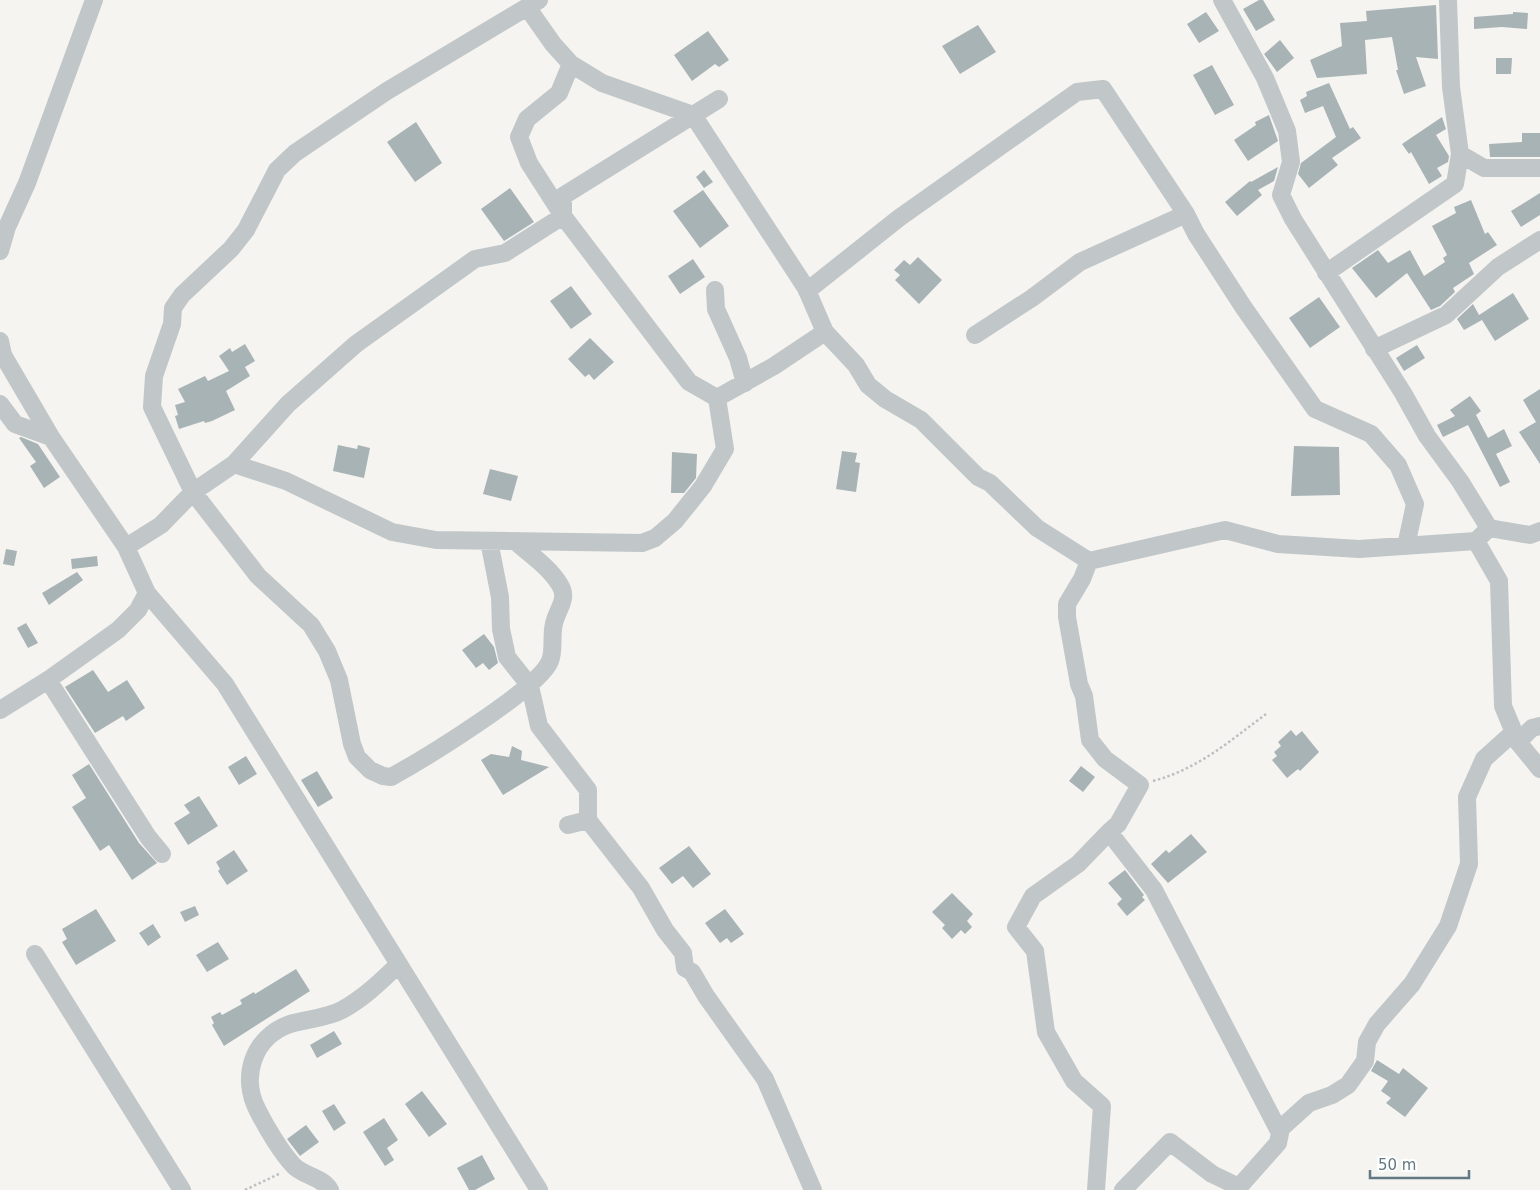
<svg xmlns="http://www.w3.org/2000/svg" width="1540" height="1190" font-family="'DejaVu Sans',sans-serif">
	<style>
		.building { fill: #a8b3b6 }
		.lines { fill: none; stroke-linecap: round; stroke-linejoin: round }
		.path { stroke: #bdbfc1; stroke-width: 2.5; stroke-dasharray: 2.5 2.5; stroke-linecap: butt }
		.minor { stroke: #c1c6c8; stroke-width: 18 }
	</style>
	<rect width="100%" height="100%" fill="#f5f4f0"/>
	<!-- building -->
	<path class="building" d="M1259,0H1263L1275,20L1256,31L1243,9Z
		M1436,5L1438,59L1416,57L1426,86L1404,94L1396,70H1398L1392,37L1365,40L1367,74L1317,78L1310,60L1342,46L1340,23L1367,21L1366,11Z
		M1206,12L1219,31L1199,43L1187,24Z
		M1513,12L1528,13L1527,29L1502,27L1474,29V17L1513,14Z
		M978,25L996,52L960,74L942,46Z
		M708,31L729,60L719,67L715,64L692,81L674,55Z
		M1280,40L1294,58L1277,72L1264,54Z
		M1496,58H1512L1511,74H1496Z
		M1212,65L1234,105L1215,115L1193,75Z
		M1329,83L1350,129L1353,127L1361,138L1332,158L1338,165L1309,188L1298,174L1301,163L1336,137L1323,106L1305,113L1300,100L1307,96L1306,92Z
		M1269,115L1278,141L1248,161L1234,140L1256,125L1255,122Z
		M1442,117L1446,129L1436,135L1449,156L1448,162L1437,168L1442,176L1429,184L1411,152L1409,154L1402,144Z
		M416,122L442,163L415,182L387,142Z
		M1522,133H1540V157H1490L1489,144L1522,142Z
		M1278,167L1274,181L1258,190L1262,195L1237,216L1225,202L1250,181L1251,182Z
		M704,170L713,182L704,188L696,177Z
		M510,188L534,222L504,241L481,209Z
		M703,190L729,226L700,248L673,211Z
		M1540,193V215L1521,227L1511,211Z
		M1471,200L1485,234L1488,232L1497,245L1469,263L1474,274L1453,288L1455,292L1440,306L1431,310L1407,273L1376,298L1352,268L1378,250L1388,263L1410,250L1424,276L1445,262L1443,258L1447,255L1432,226L1456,213L1454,207Z
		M918,257L942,280L919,304L895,280L900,275L894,270L904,260L910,265Z
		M693,259L705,277L680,294L668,276Z
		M571,286L592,314L571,329L550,301Z
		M1513,293L1529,319L1495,341L1482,320L1464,330L1457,319L1473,304L1479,315Z
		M1319,297L1340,327L1310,348L1289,318Z
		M590,338L614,362L594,380L589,374L585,377L568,359Z
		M245,344L255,361L245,367L250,376L226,391L235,410L212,421L205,423L204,421L179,429L175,416L178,415L175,405L185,402L178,389L205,376L208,381L229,371L219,356L230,348L232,352Z
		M1417,345L1425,358L1404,371L1396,358Z
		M1540,389V464L1519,432L1536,422L1523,400Z
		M1470,396L1481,411L1476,415L1488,438L1504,429L1512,446L1496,454L1510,482L1500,487L1468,425L1443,437L1437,425L1455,416L1450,410Z
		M21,437L38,444L60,477L44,488L30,466L36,462L19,438Z
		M338,445L357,449L358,445L370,448L364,478L333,471Z
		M1294,446L1339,447L1340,495L1291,496Z
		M842,451L857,453L855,462L860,463L856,492L836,489Z
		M672,452L697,454L696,478L684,493H671Z
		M490,469L518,476L511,501L483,494Z
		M6,549L17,551L14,566L3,564Z
		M97,556L98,566L72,569L71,559Z
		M77,572L83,580L49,605L42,593Z
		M26,623L38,643L28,648L17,628Z
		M484,634L494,647L498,663L489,670L483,663L476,668L462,650Z
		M93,670L108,692L127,680L145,708L126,721L123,716L95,733L65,687Z
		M1291,730L1296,736L1302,731L1319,752L1300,771L1298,769L1287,778L1272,760L1277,756L1274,752L1281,746L1278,742Z
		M512,746L522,751L521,760L549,767L503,795L481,760L491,754L509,757Z
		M246,756L257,774L239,785L228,767Z
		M89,764L139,843L157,863L132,880L109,845L100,851L72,807L86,798L72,775Z
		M1081,766L1095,777L1083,792L1069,781Z
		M317,771L333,798L318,807L301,780Z
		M199,796L218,826L188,845L174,823L190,813L184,805Z
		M1191,834L1207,852L1168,883L1151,864L1166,850L1169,853Z
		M689,846L711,874L693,888L683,876L672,884L659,868Z
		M234,850L248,871L227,885L218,871L220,869L216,862Z
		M1125,870L1144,895L1142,897L1145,900L1127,916L1117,904L1122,899L1108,883Z
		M952,893L973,914L967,921L972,927L965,934L961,930L952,939L942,928L945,925L932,912Z
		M195,906L199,915L185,922L180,912Z
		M96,909L116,941L76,965L62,942L67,939L62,929Z
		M725,909L744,934L731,943L727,938L720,943L705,923Z
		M153,924L161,937L148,946L139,933Z
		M218,942L229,959L207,972L196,955Z
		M296,969L310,991L224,1046L212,1025L214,1023L211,1017L220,1012L222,1015L242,1004L240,1000L254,992L255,994Z
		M334,1031L342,1044L317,1058L310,1045Z
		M1377,1060L1399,1074L1403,1068L1428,1088L1405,1117L1386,1103L1391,1098L1381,1091L1388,1081L1371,1071Z
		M422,1091L447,1124L429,1137L405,1104Z
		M334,1104L346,1123L334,1131L322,1111Z
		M384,1118L398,1140L387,1148L394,1160L385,1166L363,1132Z
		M306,1125L319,1142L300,1156L287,1139Z
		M482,1155L495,1179L475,1190H469L457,1168Z"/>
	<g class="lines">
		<!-- path -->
		<path class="path" d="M1153,781C1198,769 1230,741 1266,714
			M245,1190L281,1173"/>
		<!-- minor -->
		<path class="minor" d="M527,7L553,44L571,64L602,83L693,115L806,288L825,332L856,365L868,385L885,399L921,420L978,477L990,483L1037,528L1089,561
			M571,64L559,93L527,119L519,137L529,163L563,216L689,382L717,398
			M1460,154L1484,168H1540
			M0,251L7,227L27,183L94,0
			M1326,273L1455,184L1460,154L1451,87L1448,0
			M715,290L716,309L738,358L745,383
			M807,291L899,218L1077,92L1103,89L1186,214L1196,234L1244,308L1315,409L1371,434L1398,465L1415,504L1406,546
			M975,335L1032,298L1080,262L1186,214
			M0,341L3,355L51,437L126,547L147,593L138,610L118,630L48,680L0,710
			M1374,349L1446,315L1498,267L1540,240
			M0,404L15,424L51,437
			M234,464L286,481L392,532L436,540L642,543L655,538L675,521L703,486L725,449L717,398L774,366L825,332
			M1489,528L1530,535L1540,531
			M489,541L500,597L501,629L507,657L530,686L539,726L588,790V820L641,888L665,930L683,953L685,968L692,972L706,996L765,1079L813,1190
			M1476,541L1499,581L1503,706L1518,742L1540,769
			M516,542C531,555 550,568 560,585C568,598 559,607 555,620C550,633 555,649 550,661C539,689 422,760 391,777L383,776L370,770L357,757L352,744L339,680L327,651L311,625L258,576L193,492L152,407L154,376L172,324L173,308L182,295L231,249L246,230L277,170L295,153L387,91L539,0
			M126,547L161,525L193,492L234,464L288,404L356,344L475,259L505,253L563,216V196L719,99
			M147,593L225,684L539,1190
			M48,680L148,837L162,854
			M1518,742L1532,728L1540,726
			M568,825L588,820
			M35,954L182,1190
			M1279,1130L1309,1103L1332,1095L1348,1085L1365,1061L1367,1042L1377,1024L1412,984L1448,926L1469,864L1467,797L1484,759L1514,732
			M330,1190C322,1176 302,1176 293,1165C281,1152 266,1127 258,1111C240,1077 253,1037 290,1024C307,1019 327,1018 342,1010C364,998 380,982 398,965
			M1096,1190L1102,1106L1074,1081L1046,1032L1035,951L1016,927L1033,896L1078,864L1109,832
			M1123,1190L1170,1142L1212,1174L1239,1187L1278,1143L1280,1133L1154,890L1109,832L1118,824L1140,785L1105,759L1090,740L1084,696L1079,684L1067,617V604L1082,579L1089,561L1225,530L1278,544L1359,549L1476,541L1489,528L1460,481L1427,436L1403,393L1293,219L1281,195L1291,162L1287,131L1265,78L1222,0"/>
	</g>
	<!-- scale -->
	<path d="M1370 1170v8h99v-8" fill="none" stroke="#627883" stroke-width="2.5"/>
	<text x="1378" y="1170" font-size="15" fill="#627883" stroke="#ffffff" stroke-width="4" paint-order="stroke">50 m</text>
</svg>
